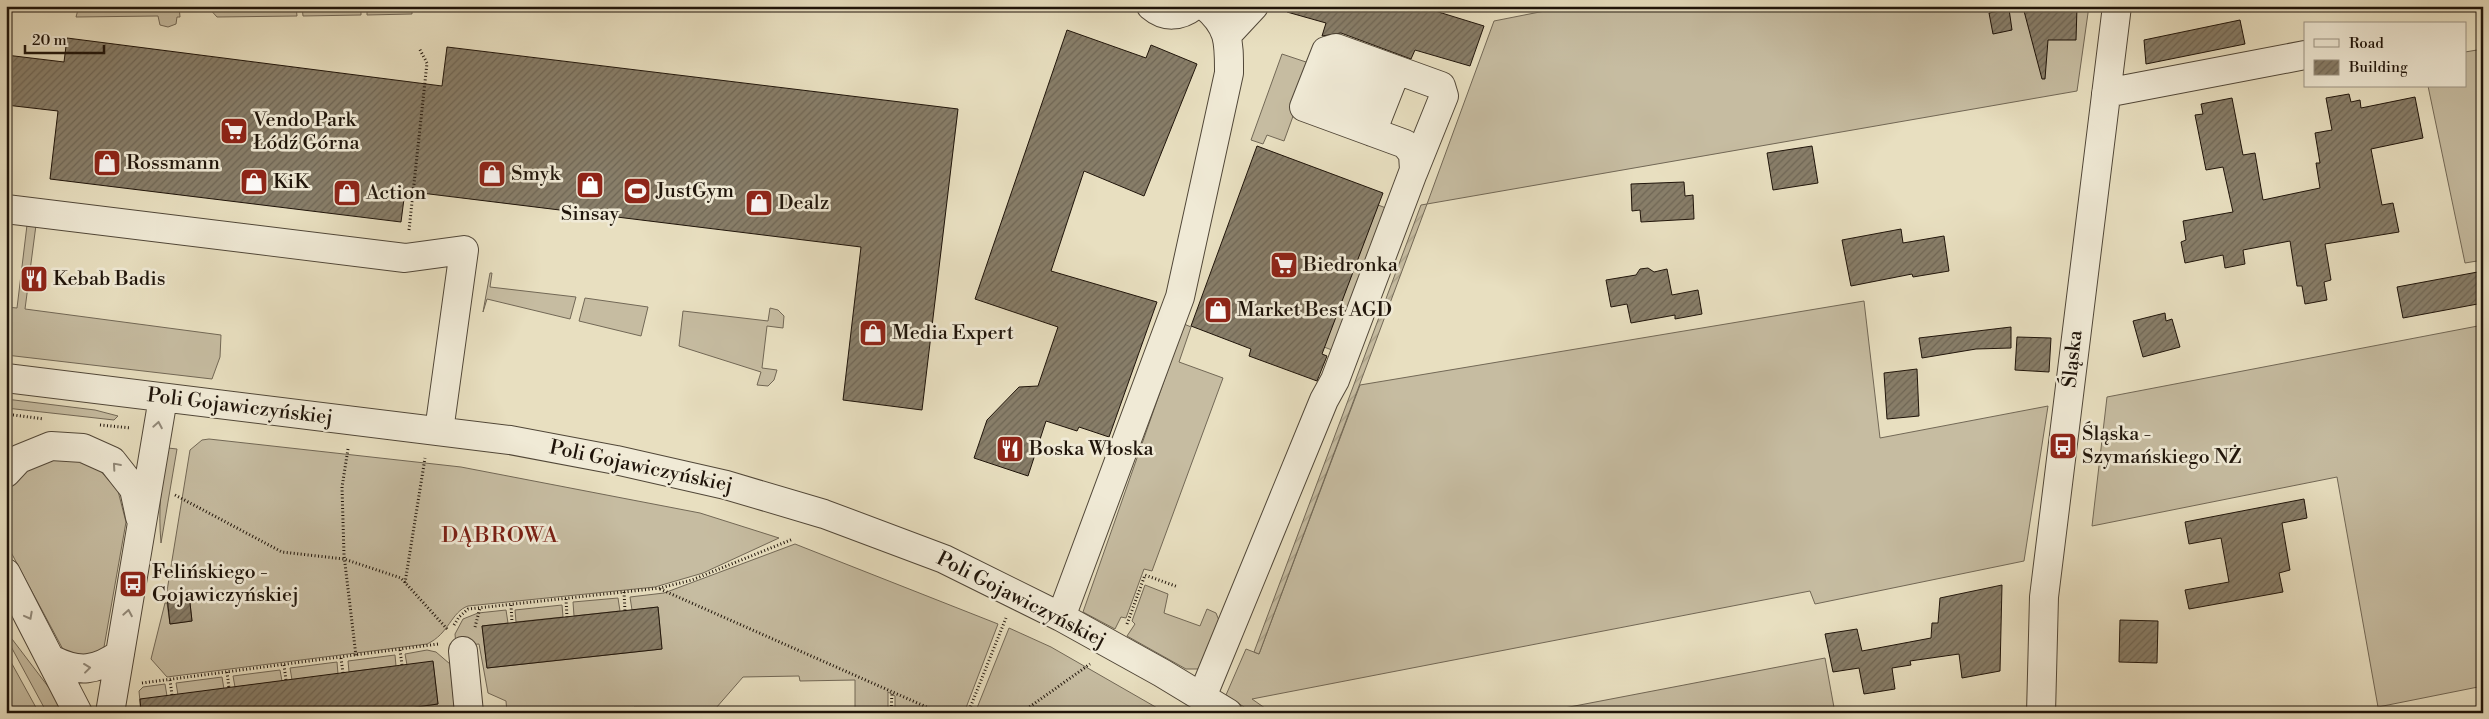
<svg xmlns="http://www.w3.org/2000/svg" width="2489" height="719" font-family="'Libre Bodoni',serif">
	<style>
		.grass { fill: #c6bca1; stroke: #726856 }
		.garden { fill: url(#garden-furrows); stroke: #726856 }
		.building { fill: url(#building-hatch); stroke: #1f140a }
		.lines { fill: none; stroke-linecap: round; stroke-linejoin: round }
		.minor-casing { stroke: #514738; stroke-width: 30 }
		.path { stroke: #1f140a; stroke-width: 3; stroke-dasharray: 1 2.5; stroke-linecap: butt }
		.minor { stroke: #f0ead6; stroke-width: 28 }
		.oneway { stroke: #928a7a }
		.labels { text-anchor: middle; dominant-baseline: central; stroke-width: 5; stroke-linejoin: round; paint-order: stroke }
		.poi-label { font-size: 20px; fill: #1f140a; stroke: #f0ead6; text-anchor: start }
		.street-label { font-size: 20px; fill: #1f140a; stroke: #f0ead6 }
		.quarter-label { font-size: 22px; letter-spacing: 1px; fill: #7a1f14; stroke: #f0ead6 }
	</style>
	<defs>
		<pattern id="garden-furrows" width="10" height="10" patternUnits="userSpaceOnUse" patternTransform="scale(1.25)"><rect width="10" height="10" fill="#c6bca1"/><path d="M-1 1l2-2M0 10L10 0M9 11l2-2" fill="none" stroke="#aaa189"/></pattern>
		<pattern id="building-hatch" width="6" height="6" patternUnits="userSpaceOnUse" patternTransform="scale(1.25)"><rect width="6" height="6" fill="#887e69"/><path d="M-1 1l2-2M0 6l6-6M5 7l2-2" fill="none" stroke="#6f6655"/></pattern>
	</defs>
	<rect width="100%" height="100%" fill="#e8dfc0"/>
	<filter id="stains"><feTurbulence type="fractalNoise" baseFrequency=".004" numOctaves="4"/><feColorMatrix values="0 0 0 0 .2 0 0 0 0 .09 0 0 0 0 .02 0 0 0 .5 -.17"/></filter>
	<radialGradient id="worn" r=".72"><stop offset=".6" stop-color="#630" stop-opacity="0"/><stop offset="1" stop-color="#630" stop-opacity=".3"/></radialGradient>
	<!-- grass -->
	<path class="grass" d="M79,6H179L180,17H177L176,24L168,27L160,25L158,16L76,17Z
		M207,6H296L297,16L217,17Z
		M302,6H361V15L303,16Z
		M367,6H412V14L367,15Z
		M1570,6H2089L2077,91L1427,204L1494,21Z
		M2483,49V260L2465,263L2428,86H2465V52Z
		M1282,54L1312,64L1284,141L1267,135L1263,144L1251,140Z
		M1378,205L1394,211L1340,353L1324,347Z
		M27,225H36L25,309L221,335L220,357L212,379L6,355V307L17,308Z
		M490,273H492L490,287L576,297L570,319L487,299L483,312Z
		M585,298L648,307L641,336L579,321Z
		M1864,301L1880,438L2048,406L2024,561L1815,604L1810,591L1252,699L1272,713H1253L1226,695L1246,649L1259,654L1360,385Z
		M770,308L778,310L784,316L783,328L767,326L762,368L777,370L774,380L768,386L757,385L761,372L679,346L683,311L768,321Z
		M1184,324L1191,327L1179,362L1223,378L1152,571L1144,569L1126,618L1121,617L1115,629L1083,612Z
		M2483,325V686L2378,707L2337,477L2092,526L2107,397Z
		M6,399L95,410L118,416L114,420L6,408Z
		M209,439L461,467L700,513L779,538L703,573L655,587L468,606C451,612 449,634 427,644L167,677L151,659L165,603H167L170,624L192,621L189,594L167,597V591L190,450L202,440Z
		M168,448L177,449L161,543C158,510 161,480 168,448Z
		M49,460H78L97,467L118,491L126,522L104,647L97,658L66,655L6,543V495L13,484L25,472Z
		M795,544L998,624L964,713H895V696L888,692V713H855V680L800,681L799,676L743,677L716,708L634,707L633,713H507L506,701L488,693L479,644L456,646L455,634L463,619L478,613L506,610L508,623L482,626L487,668L662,649L658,607L632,610L630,597L664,593Z
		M1145,585L1168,594L1164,613L1200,626L1207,609L1216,613L1220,623L1201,669H1186L1127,636L1135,624L1132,621Z
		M618,598L620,611L574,616L573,602Z
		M562,605L563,617L516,622L515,610Z
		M1009,628L1051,647L1166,713H975Z
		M12,639L53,693L64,713H47L8,641Z
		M427,650L436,652L450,664L455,713H373L438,704L433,662L407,665L405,654Z
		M6,653L39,713H13L6,702Z
		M395,655L396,666L349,672L348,661Z
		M1825,658L1835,713H1538Z
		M337,662L338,674L292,680L290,668Z
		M280,670L282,681L235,687L233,676Z
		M222,677L224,689L178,695L176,683Z
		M165,684L167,696L141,713L139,691L143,687Z"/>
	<!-- garden -->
	<path class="garden" d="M1427,204L1259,654L1254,652L1421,205Z"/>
	<!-- building -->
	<path class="building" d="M1288,6H1419L1484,26L1470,66L1415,50L1411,59L1341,33L1322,36L1326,23L1287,12Z
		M2044,7H2077L2076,40H2048L2045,79H2042L2024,11Z
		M2009,9L2012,30L1993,34L1989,13Z
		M2240,20L2245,44L2146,64L2144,40Z
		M1067,30L1146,58L1151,45L1197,64L1144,196L1084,171L1051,271L1157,302L1109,437L1079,427L1077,431L1046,421L1028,476L974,458L987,420L1019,387L1038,386L1058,327L975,299Z
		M67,38L442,86L447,47L958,109L922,410L843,400L861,247L405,191L401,222L50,179L58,111L6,105V55L64,62Z
		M2349,94L2351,102L2360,100L2361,108L2415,97L2423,138L2371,149L2382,205L2393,203L2399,232L2325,244L2331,280L2324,282L2327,300L2305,304L2302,286H2297L2290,241L2243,250L2245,264L2225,268L2223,255L2185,263L2181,242L2186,240L2183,221L2233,212L2223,167L2206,170L2195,115L2203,114L2201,104L2232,98L2243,155L2255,153L2263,200L2320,188L2316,163H2320L2315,133L2332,130L2326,98Z
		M1257,146L1383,193L1322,354L1327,356L1317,381L1249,356L1251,349L1191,326Z
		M1812,146L1818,183L1773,190L1767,153Z
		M1684,182L1685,196L1693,195L1694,219L1641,222L1640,210L1632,211L1631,184Z
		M1901,229L1903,243L1944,236L1949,271L1913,277L1912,274L1851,286L1842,240Z
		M1648,268L1654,272L1667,269L1672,295L1698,290L1702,314L1675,319V315L1631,323L1627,304L1611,307L1606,280L1636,275L1640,269Z
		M2483,271V303L2403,318L2397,287Z
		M2165,313L2166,321L2172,319L2180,347L2143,357L2133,321Z
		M2011,327V348L1976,349L1922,358L1919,338Z
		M2017,337L2051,338L2049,372L2015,370Z
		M1917,369L1919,416L1887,419L1884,373Z
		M2304,499L2307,518L2282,523L2290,570L2279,573L2283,592L2189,609L2185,590L2229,582L2221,538L2189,544L2185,522Z
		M2002,585L2000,671L1962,678L1959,654L1910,661L1911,665L1892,668L1895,689L1864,694L1859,668L1833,672L1825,634L1857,629L1862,651L1931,638L1932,623H1938L1940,598Z
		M189,594L192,621L170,624L167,597Z
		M658,607L662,649L487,668L482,626Z
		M2120,620L2158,621L2157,663L2119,662Z
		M433,661L438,704L373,713H141L140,699Z"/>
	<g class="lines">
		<defs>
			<path id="minor" d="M1151,6C1165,18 1180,17 1194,6
				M1227,35L1254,6
				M2106,93L2305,55
				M1326,115L1350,53
				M1351,124L1374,62
				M1372,132L1396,71
				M6,209L405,258L464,250L439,431
				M6,378L510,440L616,460L726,485L824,514L944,559L1061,617L1162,673L1228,713
				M6,473L19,459L51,446L83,448L112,461L134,489L140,517
				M6,573L78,713
				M1061,617L1180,297L1229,73C1229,43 1230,27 1205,6
				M463,651L469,713
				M53,660C79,673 96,671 120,654
				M1202,697L1324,400L1335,380L1414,170L1413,154L1405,144L1304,107L1326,51L1336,48L1441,86L1444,96L1413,173
				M110,713L163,398
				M2041,713L2044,597L2117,6"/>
		</defs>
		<!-- minor casing -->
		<use href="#minor" class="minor-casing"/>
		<!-- path -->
		<path class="path" d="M409,230L427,63L419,48
			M6,414L44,419
			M100,425L131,428
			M348,449L342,487L344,555L356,656
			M175,495L282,552L344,559L401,578L448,630
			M405,583L425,458
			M660,589L940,713
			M624,592L625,611
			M566,599L567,617
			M511,605L512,622
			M1127,624L1145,575L1178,587
			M454,625L459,617L468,609L660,588L692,580L793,539
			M475,627L480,608
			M400,650L402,665
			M341,658L343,673
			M284,665L286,680
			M227,672L229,688
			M170,680L172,695
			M142,683L438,644
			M891,713L892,693
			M968,713L1006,618
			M1021,713L1090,664"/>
		<!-- minor -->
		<use href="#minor" class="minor"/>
	</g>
	<!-- one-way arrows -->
	<defs><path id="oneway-chevron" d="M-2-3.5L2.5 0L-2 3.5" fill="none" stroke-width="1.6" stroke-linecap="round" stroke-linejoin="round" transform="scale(1.25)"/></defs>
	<g class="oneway">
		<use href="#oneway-chevron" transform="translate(158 425) rotate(-80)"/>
		<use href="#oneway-chevron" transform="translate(116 466) rotate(-131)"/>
		<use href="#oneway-chevron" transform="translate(128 613) rotate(-80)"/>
		<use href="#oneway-chevron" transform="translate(29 616) rotate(62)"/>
		<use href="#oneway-chevron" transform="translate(87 668) rotate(-7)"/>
	</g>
	<!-- icons -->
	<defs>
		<symbol id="supermarket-square" viewBox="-11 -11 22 22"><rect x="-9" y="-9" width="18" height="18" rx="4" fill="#8f2418" stroke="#f0ead6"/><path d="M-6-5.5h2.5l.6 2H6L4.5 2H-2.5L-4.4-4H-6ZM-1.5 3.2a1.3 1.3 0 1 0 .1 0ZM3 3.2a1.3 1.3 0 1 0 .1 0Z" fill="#fff"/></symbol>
		<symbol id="shop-square" viewBox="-11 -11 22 22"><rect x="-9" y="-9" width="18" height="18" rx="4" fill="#8f2418" stroke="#f0ead6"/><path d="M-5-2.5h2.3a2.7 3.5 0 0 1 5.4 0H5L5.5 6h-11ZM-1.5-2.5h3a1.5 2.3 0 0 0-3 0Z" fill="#fff"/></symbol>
		<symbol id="stadium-square" viewBox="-11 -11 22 22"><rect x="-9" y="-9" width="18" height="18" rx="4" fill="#8f2418" stroke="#f0ead6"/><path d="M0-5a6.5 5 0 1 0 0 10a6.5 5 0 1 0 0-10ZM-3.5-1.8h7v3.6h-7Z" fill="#fff"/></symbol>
		<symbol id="restaurant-square" viewBox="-11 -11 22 22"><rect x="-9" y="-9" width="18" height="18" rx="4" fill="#8f2418" stroke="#f0ead6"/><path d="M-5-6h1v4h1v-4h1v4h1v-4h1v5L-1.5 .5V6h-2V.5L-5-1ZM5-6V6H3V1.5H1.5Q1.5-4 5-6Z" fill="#fff"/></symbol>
		<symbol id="bus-square" viewBox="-11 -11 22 22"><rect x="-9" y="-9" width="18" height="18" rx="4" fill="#8f2418" stroke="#f0ead6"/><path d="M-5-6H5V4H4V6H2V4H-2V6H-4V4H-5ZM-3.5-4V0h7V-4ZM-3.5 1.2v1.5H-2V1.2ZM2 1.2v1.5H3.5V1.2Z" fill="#fff"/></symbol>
	</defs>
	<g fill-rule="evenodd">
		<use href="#supermarket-square" x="218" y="115" width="32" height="32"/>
		<use href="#shop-square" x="91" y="147" width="32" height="32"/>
		<use href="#shop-square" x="476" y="158" width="32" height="32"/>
		<use href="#shop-square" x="238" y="166" width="32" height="32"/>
		<use href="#shop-square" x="574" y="169" width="32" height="32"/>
		<use href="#stadium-square" x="621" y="175" width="32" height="32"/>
		<use href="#shop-square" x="331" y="177" width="32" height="32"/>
		<use href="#shop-square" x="743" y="187" width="32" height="32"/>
		<use href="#supermarket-square" x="1268" y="249" width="32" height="32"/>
		<use href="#restaurant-square" x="18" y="263" width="32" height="32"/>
		<use href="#shop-square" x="1202" y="294" width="32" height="32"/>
		<use href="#shop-square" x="857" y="317" width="32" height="32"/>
		<use href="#bus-square" x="2047" y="430" width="32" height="32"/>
		<use href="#restaurant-square" x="994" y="433" width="32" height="32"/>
		<use href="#bus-square" x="117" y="568" width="32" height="32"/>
	</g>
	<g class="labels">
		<!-- poi labels -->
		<g class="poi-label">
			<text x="253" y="120">Vendo Park<tspan x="253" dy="23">Łódź Górna</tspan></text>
			<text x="126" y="163">Rossmann</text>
			<text x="511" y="174">Smyk</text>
			<text x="273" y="182">KiK</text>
			<text x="656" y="191">JustGym</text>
			<text x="366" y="193">Action</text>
			<text x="778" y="203">Dealz</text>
			<text x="590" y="214" text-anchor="middle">Sinsay</text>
			<text x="1303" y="265">Biedronka</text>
			<text x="53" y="279">Kebab Badis</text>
			<text x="1237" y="310">Market Best AGD</text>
			<text x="892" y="333">Media Expert</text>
			<text x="2082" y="434">Śląska -<tspan x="2082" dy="23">Szymańskiego NŻ</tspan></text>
			<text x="1029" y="449">Boska Włoska</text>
			<text x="152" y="572">Felińskiego -<tspan x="152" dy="23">Gojawiczyńskiej</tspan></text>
		</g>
		<!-- street labels -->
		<g class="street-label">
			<text transform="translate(2073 359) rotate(-84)">Śląska</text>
			<text transform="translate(240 407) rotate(7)">Poli Gojawiczyńskiej</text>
			<text transform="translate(641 467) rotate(12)">Poli Gojawiczyńskiej</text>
			<text transform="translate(1021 600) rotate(27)">Poli Gojawiczyńskiej</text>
		</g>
		<!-- quarter labels -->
		<g class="quarter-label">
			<text x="500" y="535">DĄBROWA</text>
		</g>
	</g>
	<!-- margin -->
	<rect width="2489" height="719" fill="none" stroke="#e8dfc0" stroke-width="25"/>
	<rect x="8" y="8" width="2474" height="704" fill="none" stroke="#1f140a" stroke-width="2.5"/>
	<rect x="12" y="12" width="2464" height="694" fill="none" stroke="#1f140a"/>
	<!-- legend -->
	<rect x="2304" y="22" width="162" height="65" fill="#f0ead6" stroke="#9c9484"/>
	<rect x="2314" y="39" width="25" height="8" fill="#f0ead6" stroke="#9c9484"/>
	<text x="2349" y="48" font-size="15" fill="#1f140a">Road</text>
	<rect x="2314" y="60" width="25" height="15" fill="url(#building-hatch)" stroke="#9c9484"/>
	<text x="2349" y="72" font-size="15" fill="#1f140a">Building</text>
	<!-- scale -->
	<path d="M25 45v8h79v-8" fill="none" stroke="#1f140a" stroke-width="2.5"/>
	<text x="32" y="45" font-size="15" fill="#1f140a" stroke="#f0ead6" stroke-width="4" paint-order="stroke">20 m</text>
	<rect width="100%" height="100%" filter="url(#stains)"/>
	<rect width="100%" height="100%" fill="url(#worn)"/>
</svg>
